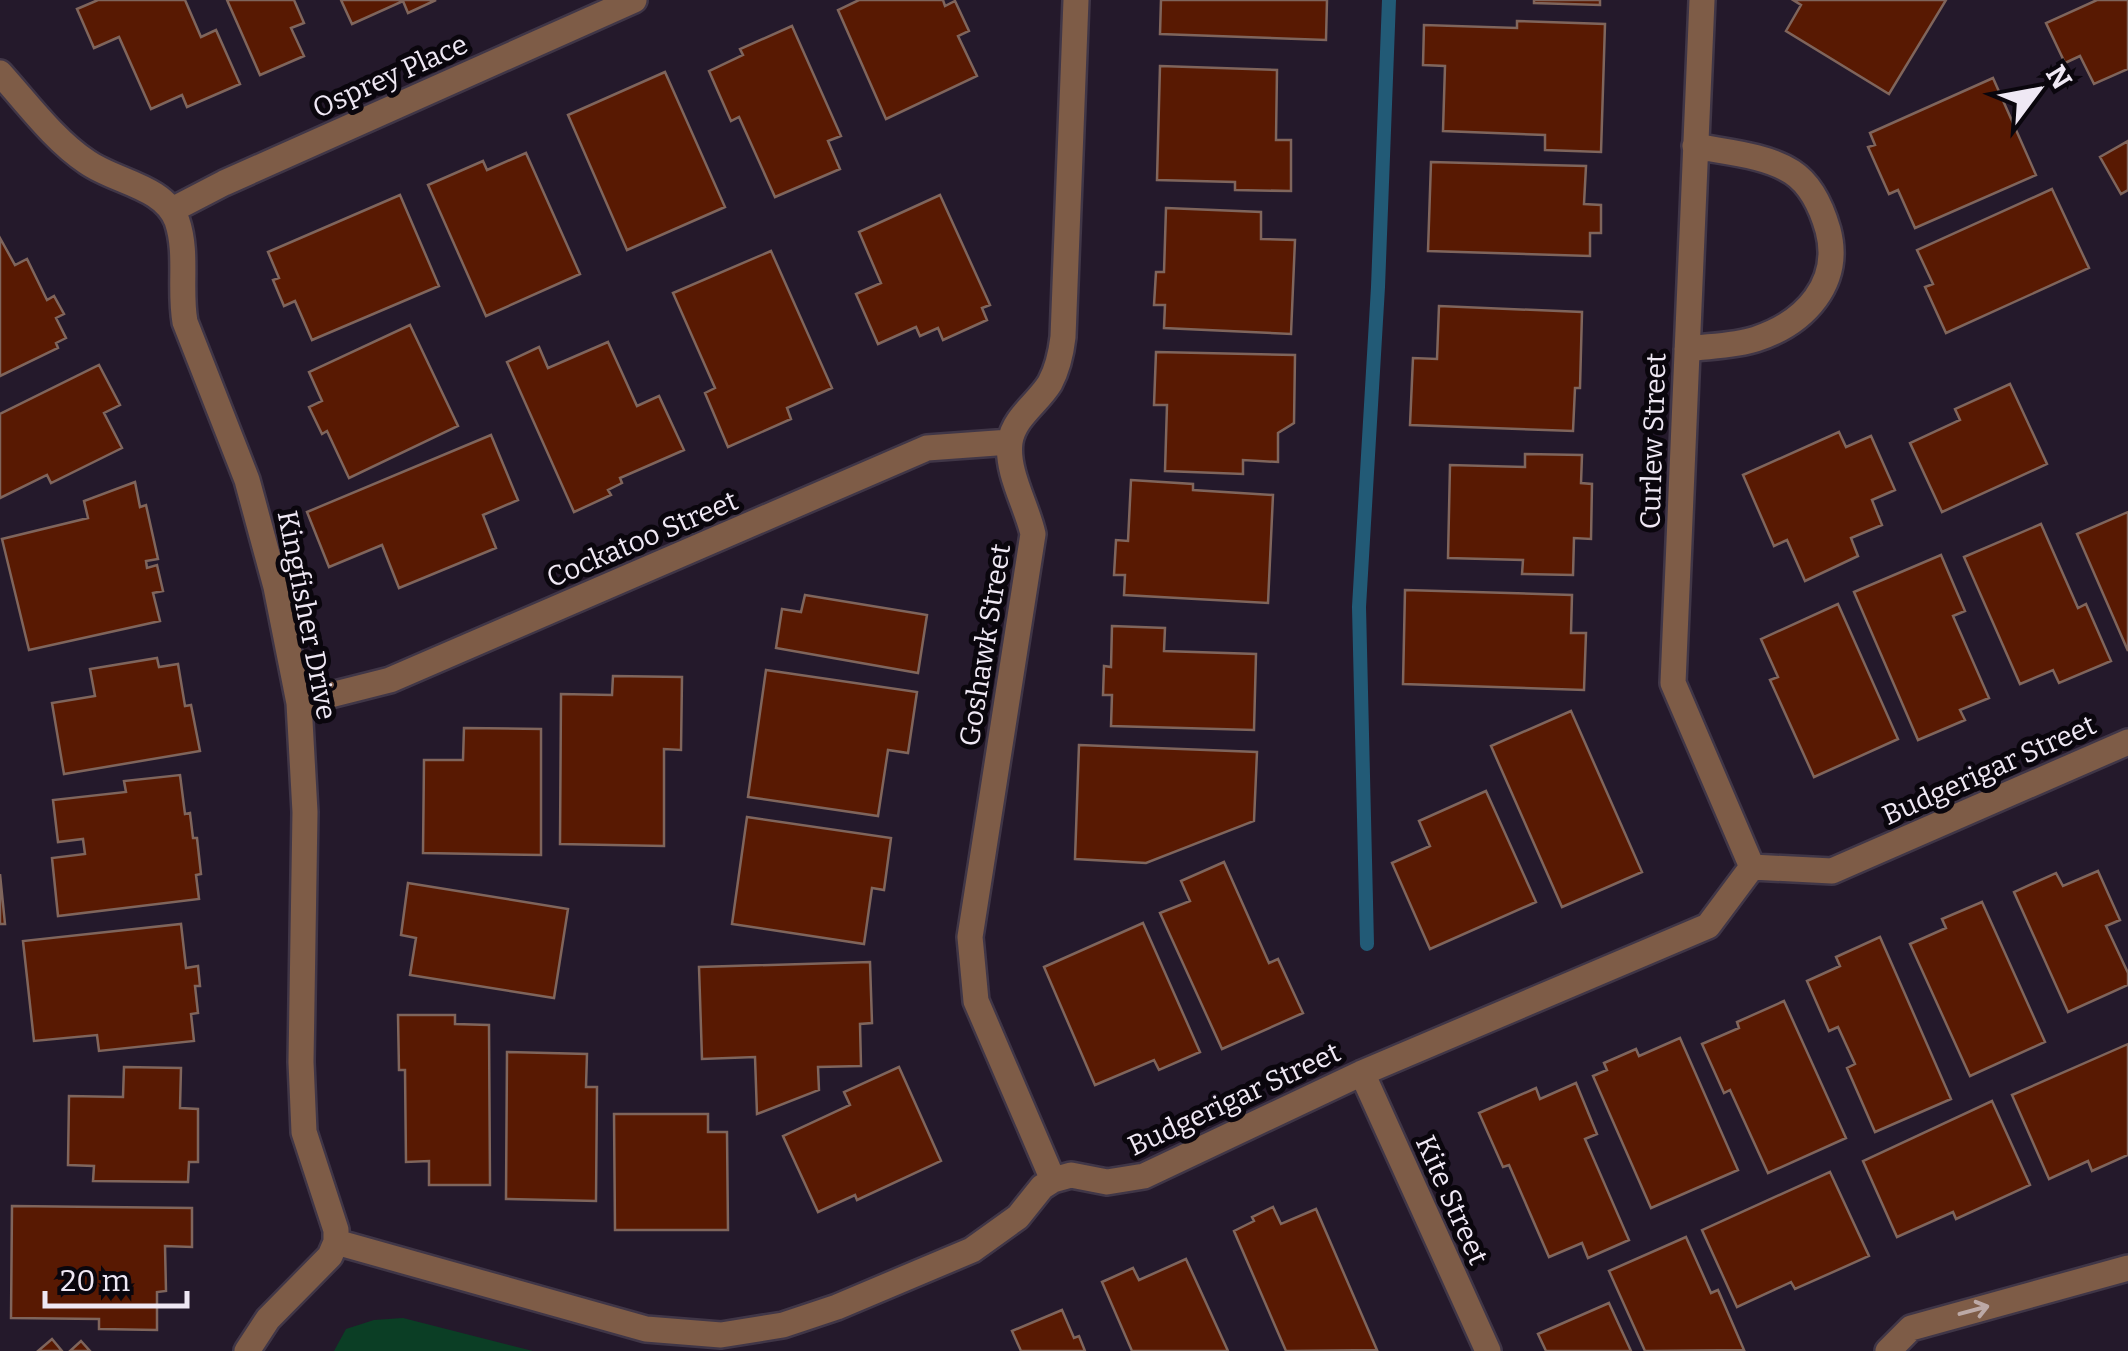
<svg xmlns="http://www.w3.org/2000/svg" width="2128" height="1351" font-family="Bitter,serif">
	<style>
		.green { fill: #0b3e25 }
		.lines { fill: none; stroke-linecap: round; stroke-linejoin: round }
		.stream { stroke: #225a76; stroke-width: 14 }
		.building { fill: #581902; stroke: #7f655c; stroke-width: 2.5 }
		.street-casing { stroke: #403647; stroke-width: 30 }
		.street { stroke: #7e5c47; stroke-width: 25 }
		.oneway { stroke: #bca9a6 }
		.labels { text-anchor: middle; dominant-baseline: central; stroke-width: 10; stroke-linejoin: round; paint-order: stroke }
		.street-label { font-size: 28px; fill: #efe8f4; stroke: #0a060d }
	</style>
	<rect width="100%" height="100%" fill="#24192b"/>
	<!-- green -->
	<path class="green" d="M403,1318L533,1351H334L346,1329L374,1320Z"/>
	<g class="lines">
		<!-- stream -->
		<path class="stream" d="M1367,944L1359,607L1378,287L1389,0"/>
	</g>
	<!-- building -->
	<path class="building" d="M98,0H185L201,37L216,30L240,84L187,107L182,95L151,109L119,37L94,48L77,9Z
		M227,0H294L304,23L291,28L304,56L260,75Z
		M341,0H436L408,13L403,1L352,24Z
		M859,0H943L945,6L955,1L969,31L958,36L977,76L886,119L838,10Z
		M1161,0H1327L1326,40L1160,34Z
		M1534,0H1600V5L1534,3Z
		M1793,0H1946L1889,94L1786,31L1801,5Z
		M2097,0H2128V69L2094,84L2080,56L2065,63L2046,23Z
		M1517,21L1605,24L1601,152L1545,150V135L1443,131L1445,66L1423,65L1424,25L1517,28Z
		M792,26L841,136L828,141L840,169L775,197L739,117L731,121L709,71L743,55L740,49Z
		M1160,66L1277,70L1276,140H1291V191L1235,190V182L1157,180Z
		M665,72L725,207L627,250L568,115Z
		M1993,78L2036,175L1915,228L1898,190L1889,194L1868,147L1875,145L1870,133Z
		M2128,141V190L2121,194L2100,157Z
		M526,153L580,274L486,316L428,185L483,161L487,170Z
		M1431,162L1586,166L1584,204L1601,205V233H1590V256L1428,251Z
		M2052,189L2089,268L1946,333L1925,287L1933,284L1917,250Z
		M400,195L439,286L312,340L295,301L284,306L273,280L279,278L268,252Z
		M940,195L990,305L982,308L987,320L943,340L938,328L920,336L916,327L878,344L856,294L881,283L859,232Z
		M1166,208L1261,212V239L1295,240L1291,334L1164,328L1165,305H1154L1156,272H1164Z
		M0,238L15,265L27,259L47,300L54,296L64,314L56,318L66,338L56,343L58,348L0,376Z
		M771,251L832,388L787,408L791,419L728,447L705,393L715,388L673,293Z
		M1439,306L1582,312L1580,388H1575L1573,431L1410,425L1413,358L1437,359Z
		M410,325L458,426L349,478L327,431L322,434L309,407L322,401L309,372Z
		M608,342L637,406L659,396L684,450L620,478L622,483L608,490L611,495L574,512L507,362L539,347L548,368Z
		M1156,352L1295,355L1294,423L1278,433V462L1243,460V474L1165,471L1167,405H1154Z
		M99,365L120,405L104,413L122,448L51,483L47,475L0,498V414Z
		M2010,384L2047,464L1942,512L1910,443L1960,420L1955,409Z
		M1839,432L1846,447L1871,436L1895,490L1872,500L1882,525L1851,538L1858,556L1805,581L1787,540L1774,546L1743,475Z
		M491,435L518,500L483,515L496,548L399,588L382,545L329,567L307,512Z
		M1525,454L1582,455L1581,483L1592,484L1591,539L1574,538L1573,575L1522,574L1523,560L1448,558L1450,465L1525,467Z
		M1131,480L1193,484V490L1273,495L1268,603L1124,595L1125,575H1114L1116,540L1128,541Z
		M135,482L140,507L146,505L158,559L146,561L147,568L157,565L163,591L153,593L160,621L29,650L2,539L88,518L84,501Z
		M2128,512V651L2077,534Z
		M2041,524L2078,608L2086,604L2111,661L2059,683L2053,670L2020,684L1964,557Z
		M1941,555L1965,611L1953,616L1989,698L1960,710L1965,720L1918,740L1854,592Z
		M1405,590L1572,595L1571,633H1586L1584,690L1403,684Z
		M805,595L927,615L918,673L776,648L782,609L801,612Z
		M1838,604L1898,739L1814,777L1770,680L1778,677L1761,639Z
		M1112,626L1165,628L1164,651L1256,654L1254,730L1111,726L1112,695H1103L1104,666L1111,667Z
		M157,658L159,667L178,664L185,706L191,705L200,751L64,774L52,703L95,696L90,669Z
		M766,670L917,692L908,753L888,750L878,816L748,797Z
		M613,676L682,677L681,750L664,749V846L560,844L561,694L612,695Z
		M1571,711L1642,872L1562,907L1491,746Z
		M464,728L541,729V855L423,853L424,760H463Z
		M1079,745L1257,752L1254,821L1146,863L1075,859Z
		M180,775L185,814L190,813L193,838H197L201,874L196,875L199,899L58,916L52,858L85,854L83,839L58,842L53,800L126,792L124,781Z
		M1486,791L1536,902L1430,949L1392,863L1430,846L1419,821Z
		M747,817L891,838L884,890L872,888L864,944L732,924Z
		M1224,862L1269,963L1278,959L1303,1013L1222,1049L1160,913L1190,901L1181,881Z
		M2098,871L2120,920L2106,926L2128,973V985L2068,1012L2014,892L2056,873L2063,886Z
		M0,874L5,924H0Z
		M408,883L568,909L554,998L410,975L416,938L401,935Z
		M1982,902L2045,1042L1970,1076L1910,944L1946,928L1942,919Z
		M1143,923L1200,1052L1159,1070L1154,1060L1095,1085L1044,967Z
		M181,924L186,968L198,966L200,986H195L198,1013L191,1014L194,1041L99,1051L97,1035L34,1041L23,941Z
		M1880,937L1951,1099L1875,1132L1847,1068L1855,1064L1838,1027L1829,1031L1807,981L1840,966L1836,957Z
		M870,962L872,1023L860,1024L861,1066L818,1067L819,1090L757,1114L755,1057L702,1059L699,967Z
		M1784,1001L1846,1138L1768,1173L1730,1090L1724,1093L1702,1044L1739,1028L1737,1022Z
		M398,1015H455V1024L489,1025L490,1185H429V1161L406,1162L405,1070H399Z
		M1680,1038L1738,1170L1651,1208L1593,1076L1607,1070L1604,1063L1636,1049L1639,1056Z
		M2128,1044V1155L2092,1171L2088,1161L2049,1179L2012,1095Z
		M507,1052L587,1054L586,1087H597L596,1201L506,1199Z
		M124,1067L181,1068L180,1108L198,1109V1162H189L188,1182L93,1181L94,1166L68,1165L69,1096L123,1097Z
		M899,1067L941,1161L857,1200L855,1195L818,1212L783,1136L850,1105L844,1092Z
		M1576,1083L1597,1134L1585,1139L1629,1240L1588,1258L1582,1243L1549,1257L1509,1165L1503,1167L1479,1113L1536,1088L1540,1099Z
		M1992,1101L2030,1185L1956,1219L1953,1212L1897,1237L1863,1161Z
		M614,1114H708V1132H727L728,1230H615Z
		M1830,1172L1869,1256L1795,1289L1791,1282L1737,1307L1702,1230Z
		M12,1206L192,1208V1247L165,1246L166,1291L157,1292V1330L99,1329V1319L11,1318Z
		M1273,1207L1281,1224L1316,1209L1377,1350L1286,1351L1234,1231L1254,1221L1252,1217Z
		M1686,1237L1711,1293L1718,1290L1744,1350L1645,1351L1609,1271Z
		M1186,1259L1228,1351H1132L1102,1282L1133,1268L1139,1280Z
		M1609,1303L1631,1351H1546L1538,1334Z
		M1062,1310L1074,1338L1079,1336L1085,1351H1021L1012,1331Z
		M52,1339L62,1351H38Z
		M81,1341L90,1351H70Z"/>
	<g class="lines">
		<defs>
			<path id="street" d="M1702,0L1673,683L1752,867
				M0,73C27,103 54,140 87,162C115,182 164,186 177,221C188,253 179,289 185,322L247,480L276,587L299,703L305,812L301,1062L304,1132L336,1230V1242L330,1256L268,1319L247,1351
				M172,210L224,183L634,0
				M1687,349C1709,346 1735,346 1756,339C1805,323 1842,283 1828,230C1822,209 1812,185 1792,172C1766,155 1725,152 1695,146
				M299,703L390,680L927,448L1010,442
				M1362,1073L1488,1351
				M1053,1180L976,1001L970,937L1033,534C1027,506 1006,472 1010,442C1014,417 1038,403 1050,383C1058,368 1061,354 1063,337L1076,0
				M336,1242L646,1329L721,1335L783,1325L837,1307L972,1250L1018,1217L1042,1187L1053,1180L1071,1175L1107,1182L1144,1176L1362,1073L1708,926L1752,867L1832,871L2128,742
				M1888,1351L1911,1328L2128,1268"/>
		</defs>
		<!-- street casing -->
		<use href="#street" class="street-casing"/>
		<!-- street -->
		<use href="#street" class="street"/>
	</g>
	<!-- one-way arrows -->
	<defs><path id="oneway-shaft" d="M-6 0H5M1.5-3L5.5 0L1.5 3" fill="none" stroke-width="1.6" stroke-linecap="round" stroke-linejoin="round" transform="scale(2.5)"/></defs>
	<use class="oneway" href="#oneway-shaft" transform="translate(1974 1310) rotate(-15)"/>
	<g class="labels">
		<!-- street labels -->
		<g class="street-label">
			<text transform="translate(390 76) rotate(-24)">Osprey Place</text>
			<text transform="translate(1653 441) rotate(-88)">Curlew Street</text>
			<text transform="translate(642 539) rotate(-23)">Cockatoo Street</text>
			<text transform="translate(307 615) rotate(79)">Kingfisher Drive</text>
			<text transform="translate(985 645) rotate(-81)">Goshawk Street</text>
			<text transform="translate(1989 770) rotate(-24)">Budgerigar Street</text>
			<text transform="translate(1234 1099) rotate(-25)">Budgerigar Street</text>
			<text transform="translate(1452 1200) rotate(66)">Kite Street</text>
		</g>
	</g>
	<!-- north arrow -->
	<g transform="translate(2038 90) rotate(58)" stroke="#0a060d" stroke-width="8" paint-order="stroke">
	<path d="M0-8L18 38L0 25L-18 38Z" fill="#efe8f4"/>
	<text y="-15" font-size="28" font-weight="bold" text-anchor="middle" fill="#efe8f4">N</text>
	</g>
	<!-- scale -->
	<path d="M45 1291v15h142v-15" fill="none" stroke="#efe8f4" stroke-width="5"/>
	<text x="60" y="1291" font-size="30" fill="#efe8f4" stroke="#0a060d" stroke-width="8" paint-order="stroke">20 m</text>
</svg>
